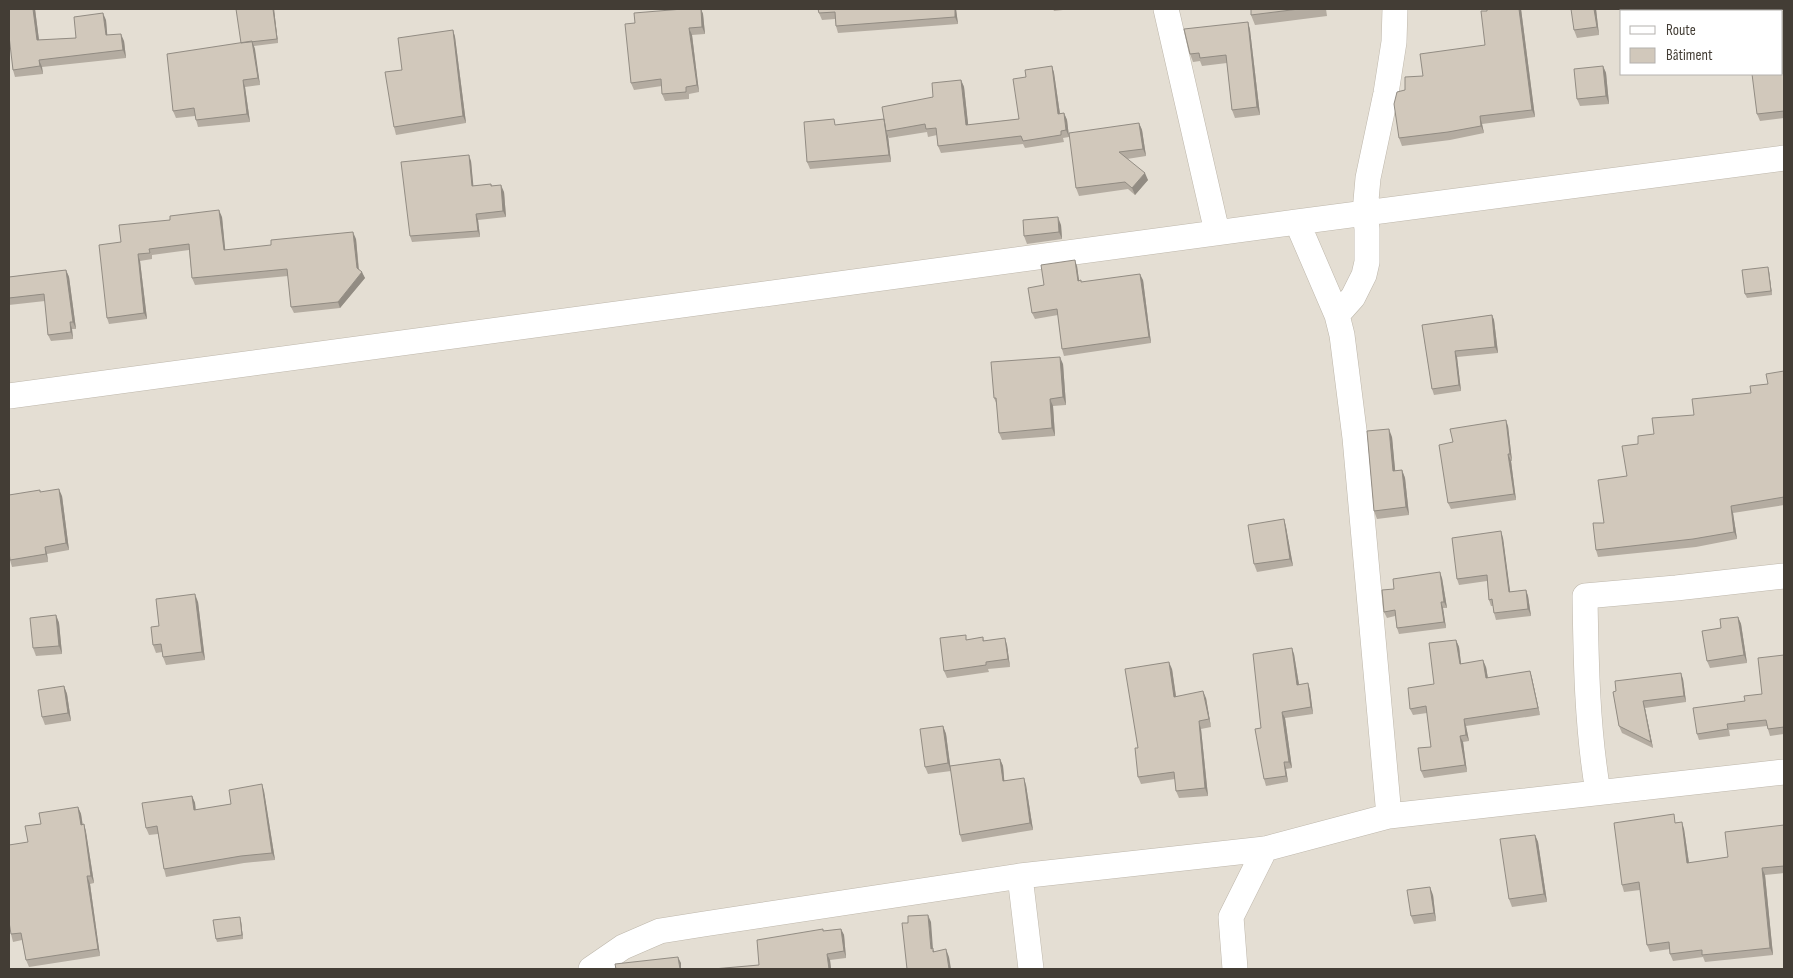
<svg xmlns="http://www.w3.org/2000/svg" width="1793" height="978" font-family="'Sofia Sans Condensed',sans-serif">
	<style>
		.residential { fill: #e4ded3; fill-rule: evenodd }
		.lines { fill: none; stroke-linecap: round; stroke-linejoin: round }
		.minor-casing { stroke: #beb7ab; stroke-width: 26 }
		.minor { stroke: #fff; stroke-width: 25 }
		.wall { fill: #b4aca1 }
		.shaded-wall { fill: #928c83 }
		.building { fill: #d1c8bb; stroke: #928c83 }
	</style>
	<rect width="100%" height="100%" fill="#f1ede4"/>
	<!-- residential -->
	<path class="residential" d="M9,9H1784V969H9ZM1622,11H1782V74H1622Z"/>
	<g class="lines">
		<defs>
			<path id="minor" d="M1166,9L1217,232
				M1297,222L1784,158
				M1337,315L1353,297L1364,275L1367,262V229L1365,212L1368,178L1386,93L1394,42L1395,9
				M9,396L1297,222L1337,315L1342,335L1355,438L1389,816
				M1598,792C1587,727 1586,662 1585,596L1676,588L1784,576
				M1020,876L1031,969
				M591,969L623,947L660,931L704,924L1020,876L1265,849L1389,816L1784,772
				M1235,969L1231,917L1265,849"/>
		</defs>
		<!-- minor casing -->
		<use href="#minor" class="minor-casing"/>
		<!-- minor -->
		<use href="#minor" class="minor"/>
	</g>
	<!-- wall -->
	<path class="wall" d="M9,9H35L39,40L76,38L106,20L107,35L124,41L126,58L42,67L43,74L15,77L13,70Z
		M274,9L278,43L254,46L260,85L245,87L250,122L198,127L195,116L176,118L173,111Z
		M683,9H701L703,14L705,34L692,35L699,92L689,94V99L665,101L662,94V86L634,90L631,83L635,23Z
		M818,9H956L958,24L838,33L836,26L835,19L822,20L819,13Z
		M1053,9H1072L1054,11Z
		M1251,9H1326L1327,16L1255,25L1251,15Z
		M1521,9L1535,117L1482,124L1484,133L1450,140L1402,146L1399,138L1405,90L1485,45Z
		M1596,9L1599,35L1577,38L1574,30Z
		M1784,9V118L1760,121L1757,114Z
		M1248,22L1250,30L1260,115L1235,118L1232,110L1227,63L1202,66L1200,61L1193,62L1190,54Z
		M453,30L455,37L466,123L396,135L394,127L402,70Z
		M1052,66L1054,73L1060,114L1064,113L1067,120L1069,137L1063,138L1064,142L1025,148L1023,144L941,153L938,146L937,135L928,137L927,132L889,138L888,136L891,162L810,169L807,162L836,125L884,119L933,97L961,80L964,87L968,125L1019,119L1026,77Z
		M1603,66L1606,73L1609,104L1580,106L1577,99Z
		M1139,123L1142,130L1146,156L1127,159L1148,180L1135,195L1128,189L1079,196L1076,188Z
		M471,161L473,186L491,184L492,186L504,192L506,217L478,220L480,237L412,242L410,236Z
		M222,217L225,250L356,239L359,269L365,278L340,308L294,313L291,307L288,276L195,285L192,278L189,250L152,255V259L140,261L147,319L109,324L107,318L121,242Z
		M1061,225L1062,239L1027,244L1024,236Z
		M1077,266L1079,281L1081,282L1143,280L1151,343L1064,356L1062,349L1058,315L1035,319L1032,313L1044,285Z
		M66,270L69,277L76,329H72L73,339L51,341L48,335L45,301L9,305V277Z
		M1769,271L1772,295L1747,298L1745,294Z
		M1492,315L1494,320L1498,353L1457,357L1461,391L1434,395L1432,389L1422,325Z
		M1063,364L1066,405L1053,406L1055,436L1002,440L999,433L997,405L994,398Z
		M1784,371V505L1733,513L1737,539L1696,547L1598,557L1596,550L1604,523L1627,476L1638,444L1654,434L1694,415L1751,393L1768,384Z
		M1508,426L1512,461H1511L1516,500L1451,509L1448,503L1453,442Z
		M1392,437L1395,471L1402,470L1405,478L1409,515L1377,519L1374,511Z
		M40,492L62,496L69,550L47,554L48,562L12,567L10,560Z
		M1284,519L1286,527L1293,566L1257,572L1254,564Z
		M1503,538L1510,592L1526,590L1528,596L1531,616L1496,620L1494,613L1493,606H1491L1489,600L1487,581L1459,585L1457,579Z
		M1442,578L1447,608H1443L1446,628L1399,634L1397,628L1395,616L1387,618L1384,612L1394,589Z
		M198,602L205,660L166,665L163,657L162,652L156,653L153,645L159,626Z
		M56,615L59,623L62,654L36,656L33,648Z
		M1738,617L1741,624L1747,663L1710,668L1707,661L1721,628Z
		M983,637L984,641L1007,645L1010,667L988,669L989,672L947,678L944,671L967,640Z
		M1456,640L1459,647L1461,664L1486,667L1488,678L1530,671L1532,678L1540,715L1466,726L1469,741L1463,742L1467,772L1424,778L1421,771L1431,747L1427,713L1413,715L1410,709L1434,684Z
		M1294,654L1299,685L1310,690L1313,714L1285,718L1292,768L1286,769L1288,782L1266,786L1264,779Z
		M1784,655V734L1770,736L1767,726L1729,730L1730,736L1699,740L1697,734L1745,701L1762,694Z
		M1172,669L1176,696L1206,698L1211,727L1201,729L1208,796L1179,798L1176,791L1175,779L1141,784L1138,777V748Z
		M1683,679L1686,702L1645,708L1653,748L1622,733L1619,726L1613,692Z
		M64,686L67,694L71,721L45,725L42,717Z
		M943,726L946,734L950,766L1000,759L1003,766L1004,780L1026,785L1033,830L962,842L960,835L951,771L928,774L925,767Z
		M264,791L275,860L244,863L166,877L164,869L158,834L149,835L146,828L192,796L195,803L196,810L231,804Z
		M78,807L81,814L82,824H84L86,832L94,883L90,884L100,956L29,967L26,960L22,940L13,942L11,934L28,842L41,824Z
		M1677,822L1684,829L1689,863L1728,857L1784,825V873L1765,875L1773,955L1705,962L1703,957L1673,961L1670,954V949L1650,952L1647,945L1640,890L1624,892L1622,885Z
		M1535,835L1538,842L1547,902L1512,907L1509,899Z
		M1433,895L1436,921L1414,924L1411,916Z
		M241,921L243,939L217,942L216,939Z
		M841,929L844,935L846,958L830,960L831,969H713L759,965L824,931Z"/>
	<!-- shaded-wall -->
	<path class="shaded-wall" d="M33,9H35L40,48L37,40Z
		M273,9H274L278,43L277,39Z
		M701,9L703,14L705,34L702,27Z
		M955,9H956L958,24L955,17Z
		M1519,9H1521L1535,117L1532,110Z
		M1594,9H1596L1599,35L1597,27Z
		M103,13L106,20L108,43L106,35Z
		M1248,22L1250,30L1260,115L1257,107Z
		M689,28L692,35L699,92L697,85Z
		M453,30L455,37L466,123L463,116Z
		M121,34L124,41L126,58L123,50Z
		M252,41L255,49L260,85L258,78Z
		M39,60L42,67L43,74L40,66Z
		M1052,66L1054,73L1061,121L1058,114Z
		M1603,66L1606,73L1609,104L1606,96Z
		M243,80L245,87L250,122L247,114Z
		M961,80L964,87L969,132L966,125Z
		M1064,113L1067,120L1069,137L1066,130Z
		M1480,116L1482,124L1484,133L1481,126Z
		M884,119L886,131L888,136L891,162L889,155Z
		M1139,123L1142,130L1146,156L1143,149Z
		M469,155L471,161L474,192L472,186Z
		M1145,173L1148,180L1135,195L1132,188Z
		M501,185L504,192L506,217L503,211Z
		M219,210L222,217L226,257L224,250Z
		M476,214L478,220L480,237L478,231Z
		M1058,217L1061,225L1062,239L1059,232Z
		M353,232L356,239L359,274L357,268Z
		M138,254L140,261L147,319L144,313Z
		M1075,260L1077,266L1080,287L1078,281Z
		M1768,267L1769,271L1772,295L1771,291Z
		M66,270L69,277L76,329L73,322Z
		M362,272L365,278L340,308L338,302Z
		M1140,274L1143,280L1151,343L1149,337Z
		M1492,315L1494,320L1498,353L1495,347Z
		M70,322L72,329L73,339L71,332Z
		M1455,351L1457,357L1461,391L1459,385Z
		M1060,357L1063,364L1066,405L1063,397Z
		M1050,399L1053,406L1055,436L1052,428Z
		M1506,420L1508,426L1512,461L1510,454Z
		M1389,429L1392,437L1396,479L1393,471Z
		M1508,454L1511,461L1516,500L1514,494Z
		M1402,470L1405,478L1409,515L1406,507Z
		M59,489L62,496L69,550L66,543Z
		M1731,506L1733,513L1737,539L1734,532Z
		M1284,519L1286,527L1293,566L1290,559Z
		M1501,531L1503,538L1511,598L1509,592Z
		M45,547L47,554L48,562L46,554Z
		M1440,572L1442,578L1447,608L1444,602Z
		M1526,590L1528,596L1531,616L1528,609Z
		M195,594L198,602L205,660L202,652Z
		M1441,602L1443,608L1446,628L1444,622Z
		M56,615L59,623L62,654L59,646Z
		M1738,617L1741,624L1747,663L1744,655Z
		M1005,638L1007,645L1010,667L1008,659Z
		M1456,640L1459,647L1462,671L1460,664Z
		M1292,648L1294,654L1300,691L1297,685Z
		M1483,660L1486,667L1489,685L1486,678Z
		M1169,662L1172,669L1177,704L1174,697Z
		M1530,671L1532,678L1540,715L1538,708Z
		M1681,673L1683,679L1686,702L1684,696Z
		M1308,683L1310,690L1313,714L1311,707Z
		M64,686L67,694L71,721L68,713Z
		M1203,691L1206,698L1211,727L1209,719Z
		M1643,701L1645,708L1653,748L1651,742Z
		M1282,712L1285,718L1292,768L1289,762Z
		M1464,719L1466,726L1469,741L1466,735Z
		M1199,721L1201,729L1208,796L1205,788Z
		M943,726L946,734L951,771L948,763Z
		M1460,736L1463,742L1467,772L1465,765Z
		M1000,759L1003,766L1005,788L1003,781Z
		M1284,762L1286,769L1288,782L1286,776Z
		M1024,778L1026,785L1033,830L1030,823Z
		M262,784L264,791L275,860L272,853Z
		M192,796L195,803L196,818L194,810Z
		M78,807L81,814L84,832L81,825Z
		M1682,822L1684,829L1690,870L1687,863Z
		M84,824L86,832L94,883L91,876Z
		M1535,835L1538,842L1547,902L1544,894Z
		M1762,868L1765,875L1773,955L1770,948Z
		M87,876L90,884L100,956L98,949Z
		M1430,887L1433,895L1436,921L1434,913Z
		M928,915L931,922L933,949L936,956L931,949Z
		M240,917L241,921L243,939L242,935Z
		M841,929L844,935L846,958L844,951Z
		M946,949L949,957L951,969H949Z
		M827,954L830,960L831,969H829Z
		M678,957L681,963V969H680Z"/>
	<!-- building -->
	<path class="building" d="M9,9H33L37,40L76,38L74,17L103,13L106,35L121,34L123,50L39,60L40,66L13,70L9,36Z
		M236,9H273L277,39L241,43Z
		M683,9H701L702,27L689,28L697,85L686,87V92L662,94L661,79L631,83L625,24L635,23L634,13Z
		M818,9H955V17L836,26L835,12L819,13Z
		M1251,9H1299L1251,15Z
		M1487,9H1519L1532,110L1480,116L1481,126L1448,132L1399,138L1394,104L1397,92L1405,90V77L1423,76L1420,54L1485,45L1481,11H1487Z
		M1571,9H1594L1597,27L1574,30Z
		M1695,9H1784V111L1757,114L1752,74H1782V11H1695Z
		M1248,22L1257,107L1232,110L1226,55L1200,58L1199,53L1190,54L1184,29Z
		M453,30L463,116L394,127L385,72L402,70L398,38Z
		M252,41L258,78L243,80L247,114L196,120L194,108L173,111L167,54Z
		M1052,66L1058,114L1064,113L1066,130L1061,131V135L1023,141L1021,136L938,146L936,128L926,129L925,124L886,131L882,107L933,97L932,83L961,80L966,125L1019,119L1013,79L1026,77L1025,70Z
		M1603,66L1606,96L1577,99L1574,69Z
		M834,119L835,125L884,119L889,155L807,162L804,122Z
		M1139,123L1143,149L1119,152L1145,173L1132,188L1125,182L1076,188L1069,133Z
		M469,155L472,186L491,184V186L501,185L503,211L476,214L478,231L410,236L401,162Z
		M219,210L224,250L271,245V240L353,232L357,268L362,272L338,302L291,307L287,269L192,278L189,244L149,249L150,253L138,254L144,313L107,318L99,245L121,242L119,225L170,220V216Z
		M1058,217L1059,232L1024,236L1023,220Z
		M1075,260L1078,281L1081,280V282L1140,274L1149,337L1062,349L1057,309L1032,313L1028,288L1044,285L1041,265Z
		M1768,267L1771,291L1745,294L1742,270Z
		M66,270L73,322H70L71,332L48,335L44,294L9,298V277Z
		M1492,315L1495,347L1455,351L1459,385L1432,389L1422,325Z
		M1060,357L1063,397L1050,399L1052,428L999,433L996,398H994L991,362Z
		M1784,371V497L1731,506L1734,532L1693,539L1596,550L1593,523H1604L1598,480L1627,476L1622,446L1638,444V436L1654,434L1652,418L1694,415L1692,399L1751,393L1750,386L1768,384L1766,374Z
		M1506,420L1510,454H1508L1514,494L1448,503L1439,445L1453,442L1450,429Z
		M1389,429L1393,471L1402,470L1406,507L1374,511L1367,431Z
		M59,489L66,543L45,547L46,554L10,560L9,552V495L40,490V492Z
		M1284,519L1290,559L1254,564L1248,525Z
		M1501,531L1509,592L1526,590L1528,609L1494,613L1492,599L1489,600L1487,575L1457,579L1452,538Z
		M1440,572L1444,602H1441L1444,622L1397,628L1395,610L1384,612L1382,590L1394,589L1393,579Z
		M195,594L202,652L163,657L161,644L153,645L151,627L159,626L156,599Z
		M56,615L59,646L33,648L30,618Z
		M1738,617L1744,655L1707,661L1702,631L1721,628L1720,619Z
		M966,635V640L983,637V641L1005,638L1008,659L986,662V665L944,671L940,638Z
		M1456,640L1460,664L1483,660L1486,678L1530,671L1538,708L1464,719L1466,735L1460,736L1465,765L1421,771L1418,748L1431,747L1426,706L1410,709L1408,688L1434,684L1429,643Z
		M1292,648L1297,685L1308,683L1311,707L1282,712L1289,762H1284L1286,776L1264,779L1255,729L1261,728L1253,654Z
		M1784,655V727L1768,729L1766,720L1727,724L1728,729L1697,734L1693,708L1745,701L1744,696L1762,694L1758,658Z
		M1169,662L1174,697L1203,691L1209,719L1199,721L1205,788L1176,791L1174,772L1138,777L1135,748H1138L1125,669Z
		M1681,673L1684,696L1643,701L1651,742L1619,726L1613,692L1616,691L1615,681Z
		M64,686L68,713L42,717L38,690Z
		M943,726L948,763L925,767L920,729Z
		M1000,759L1003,781L1024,778L1030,823L960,835L950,766Z
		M262,784L272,853L241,856L164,869L157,826L146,828L142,803L192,796L194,810L231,804L229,790Z
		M78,807L81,825L84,824L91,876H87L98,949L26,960L21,933L11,934L9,922V845L28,842L25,826L41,824L39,813Z
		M1674,814L1675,823L1682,822L1687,863L1728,857L1725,832L1784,825V866L1762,868L1770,948L1702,955V950L1670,954L1669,942L1647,945L1639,882L1622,885L1614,823Z
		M1535,835L1544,894L1509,899L1500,839Z
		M1430,887L1434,913L1411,916L1407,890Z
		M928,915L931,949L933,948V952L946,949L949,969H907L902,923H908V916Z
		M240,917L242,935L216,939L213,920Z
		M823,929V931L841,929L844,951L827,954L829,969H713L759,965L757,940Z
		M678,957L680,969H616L615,964Z"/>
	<!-- border -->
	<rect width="1793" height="978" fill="none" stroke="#433d35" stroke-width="20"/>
	<!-- legend -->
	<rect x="1620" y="10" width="162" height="65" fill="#ffffff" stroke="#b4b1ae"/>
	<rect x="1630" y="26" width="25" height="8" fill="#ffffff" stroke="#b4b1ae"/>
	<text x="1666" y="35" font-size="15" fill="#433d35">Route</text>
	<rect x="1630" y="48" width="25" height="15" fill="#d1c8bb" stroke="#b4b1ae"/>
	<text x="1666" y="60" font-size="15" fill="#433d35">Bâtiment</text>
</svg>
